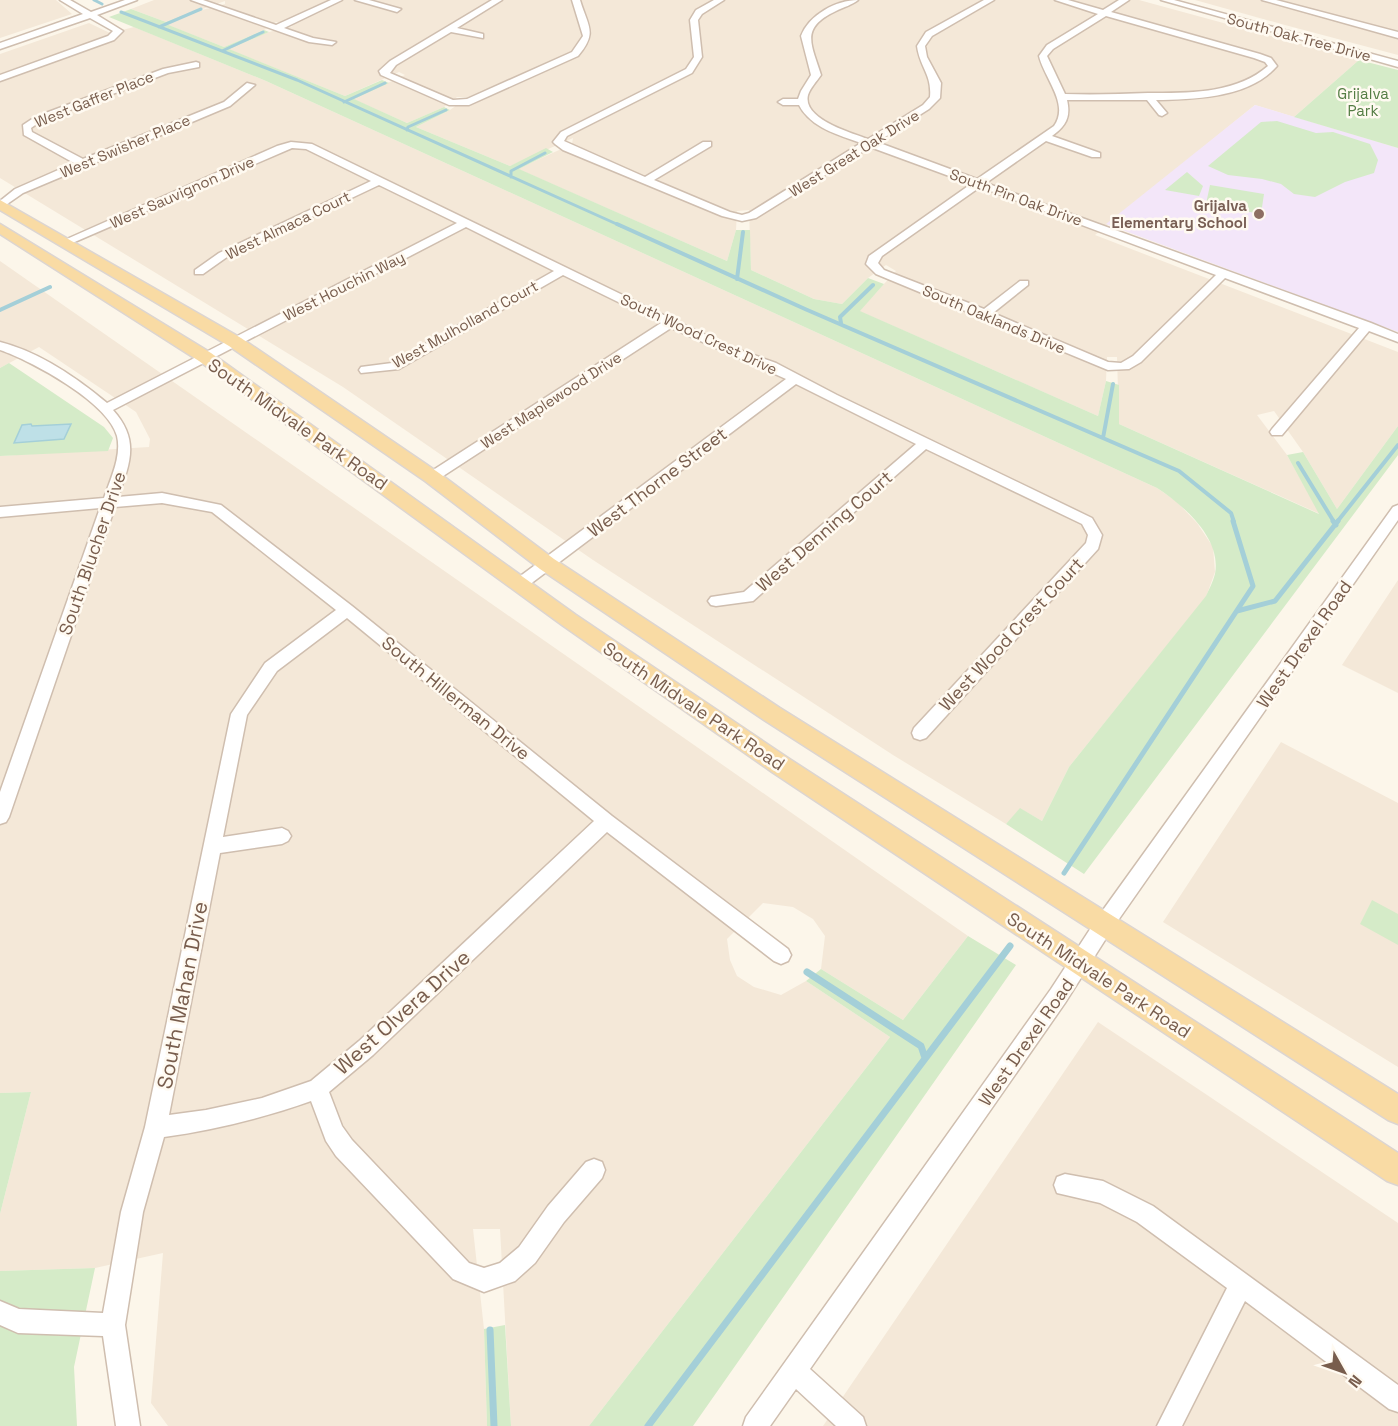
<svg xmlns="http://www.w3.org/2000/svg" width="1398" height="1426" font-family="'Space Grotesk',sans-serif">
	<style>
		.residential { fill: #f4e8d8 }
		.education { fill: #f3e6f9 }
		.green { fill: #d5ebc8 }
		.water { fill: #bee0e7; stroke: #a4cfd8; stroke-width: 1.5 }
		.lines { fill: none; stroke-linecap: round; stroke-linejoin: round }
		.stream-far3 { stroke: #a4cfd8; stroke-width: 3 }
		.stream-far2 { stroke: #a4cfd8; stroke-width: 4 }
		.stream-far1 { stroke: #a4cfd8; stroke-width: 5 }
		.stream { stroke: #a4cfd8; stroke-width: 7 }
		.minor-casing { stroke: #cfbeaf; stroke-width: 3 }
		.major-casing { stroke: #dcd5d1; stroke-width: 3 }
		.minor { fill: #fff; fill-rule: evenodd }
		.major { fill: #f9dba4; fill-rule: evenodd }
		.education-dot { fill: #8d6e63; stroke: #fffaf1; stroke-width: 2 }
		.labels { text-anchor: middle; dominant-baseline: central; stroke-width: 5; stroke-linejoin: round; paint-order: stroke }
		.far-street-label { font-size: 15px; fill: #785d4d; stroke: #fffaf1 }
		.far-park-label { font-size: 15px; fill: #547d44; stroke: #fffaf1 }
		.far-education-label { font-size: 15px; font-weight: bold; fill: #785e54; stroke: #fffaf1; text-anchor: end }
		.street-label { font-size: 18px; fill: #785d4d; stroke: #fffaf1 }
		.near-street-label { font-size: 21px; fill: #785d4d; stroke: #fffaf1 }
	</style>
	<rect width="100%" height="100%" fill="#fcf6ea"/>
	<!-- residential -->
	<path class="residential" d="M0,0H56L72,14L0,38Z
		M154,0H1139L1359,60L1294,117L1255,105L1095,235L1398,352V426L1337,509L1303,452L1274,411L1257,415L1287,455L1320,514L1119,424L1117,357H1107L1106,381L1098,416L859,311L896,271L886,265L868,278L842,304L814,299L751,270L749,210L737,211L736,230L727,261L518,169L572,144L573,138L510,166L416,127L450,110L468,97H457L444,107L407,123L353,99L405,75L399,72L345,96L228,49L269,32L293,26L276,22L264,30L224,47L165,24L202,10L225,4V1L166,22L131,9Z
		M1195,0H1398V55L1285,25Z
		M89,23L110,33L134,27L266,81L1157,488L1176,501L1197,523L1213,547L1215,572L1206,597L1069,767L1042,821L1021,809L1006,824L893,755L593,560L343,387L0,178V54Z
		M0,261L968,936L903,1020L821,969L825,936L813,919L793,907L763,903L727,939L730,960L737,976L754,987L781,995L806,981L890,1037L589,1426H511L500,1229H473L484,1329L487,1426H168L151,1403L163,1253L95,1268L0,1271V1214L31,1092L0,1093V456L149,447L150,439L136,412L39,347L0,368Z
		M1398,580V693L1342,665Z
		M1281,742L1398,803V1067L1163,922Z
		M1098,1022L1398,1223V1426H823Z"/>
	<!-- education -->
	<path class="education" d="M1255,105L1398,148V332L1106,224Z"/>
	<!-- green -->
	<path class="green" d="M202,8V10L166,24L224,47L264,30L269,32L229,49L345,96L382,80L389,83L354,99L407,123L444,107L450,110L416,127L510,166L546,148L553,152L519,169L727,261L736,230H750L751,270L814,299L842,304L868,278L884,284L860,311L1098,416L1106,381L1119,385V424L1319,514L1287,455L1303,452L1337,509L1398,426V455L1084,874L1006,824L1020,808L1042,821L1069,767L1206,596C1209,589 1213,582 1215,574C1222,538 1183,505 1157,488L266,81L109,17L131,9L166,22Z
		M1359,60L1398,70V148L1294,117Z
		M1277,121L1316,133L1333,132L1370,144L1378,160L1374,173L1345,182L1315,197L1294,194L1281,184L1262,179L1228,175L1208,166L1261,122Z
		M1187,172L1203,186L1199,196L1165,190Z
		M1210,185L1264,194L1261,214L1206,204Z
		M9,363L104,427L113,438L108,451L0,456V368Z
		M1372,900L1398,914V945L1360,924Z
		M968,936L1016,965L693,1426H589L890,1037L806,981L821,969L903,1020Z
		M31,1092L0,1214V1093Z
		M95,1268L74,1367L77,1426H0V1271Z
		M505,1325L511,1426H487L484,1329Z"/>
	<!-- water -->
	<path class="water" d="M31,424L32,426L71,424L64,439L14,443L22,425Z"/>
	<g class="lines">
		<!-- stream-far3 -->
		<path class="stream-far3" d="M94,0L102,4
			M121,12L297,80L621,226
			M159,27L201,9
			M222,51L263,32
			M344,102L385,83
			M407,130L408,127L446,110
			M511,177V171L545,153"/>
		<!-- stream-far2 -->
		<path class="stream-far2" d="M617,224L805,309L1179,471L1231,513L1234,522
			M737,279L743,232
			M0,310L50,287
			M841,323L840,317L873,285
			M1103,438L1113,384
			M1298,463L1334,522
			M1337,522L1398,445"/>
		<!-- stream-far1 -->
		<path class="stream-far1" d="M1333,521L1336,525
			M1237,611L1275,601L1338,521
			M1064,873L1253,586L1233,521"/>
		<!-- stream -->
		<path class="stream" d="M807,972L921,1046L925,1058
			M490,1330L494,1426
			M648,1426L1010,946"/>
		<defs>
			<path id="minor" d="M60,0H70L91,12L125,0H137L97,15L123,31L114,40L0,81V75L108,36L113,31L90,18L0,49V43L83,14Z
				M191,0H203L276,25L331,0H342L284,28L313,38L336,42L332,45L309,42Z
				M355,0H369L401,9L397,12Z
				M492,0H502L457,28L483,34V38L451,32L396,65L390,73L453,100L467,99L572,52L583,36L572,0H580C588,27 598,32 578,56L469,105H449L381,75L379,71L390,61Z
				M714,0H724L702,14L698,20L702,57L692,73L567,136L564,141L645,177L703,142H711V146L654,180L730,212L742,215L749,213L861,143C839,135 811,128 799,105H783L778,102L783,99H798L801,91L811,75L801,36C809,15 836,0 858,0C852,5 844,7 836,11C800,28 811,43 821,75C817,81 810,88 808,95C802,119 852,133 868,139L923,105L930,97C932,74 920,68 917,46L926,32L984,0H994L932,36L925,46L927,57L941,83L940,98L929,109L877,142L977,179L1054,126C1070,104 1044,78 1039,56L1047,45L1098,14L1055,0H1068L1103,10L1119,0H1129L1111,12L1260,54L1271,58L1277,66C1249,98 1196,99 1156,100L1167,113L1162,116L1159,115L1147,100H1067C1071,117 1066,126 1052,136L1100,153V157H1092L1046,141L986,183L1371,323L1398,334V342L1369,331L1282,435H1272L1270,432L1272,429L1359,328L1225,278L1141,362L1129,369L1108,370L876,274L866,264L869,256L971,184L870,147L756,218L742,221L722,216L563,150L555,144L553,142L561,132L686,69L694,57L690,20L696,10ZM1106,16L1254,58L1265,62L1268,66C1236,94 1189,93 1148,93C1122,94 1093,95 1065,94L1047,56L1053,49ZM980,187L1216,275L1133,356L1121,363L1108,362L993,313L1028,285V281H1020L984,309L884,270L878,263L882,256Z
				M1161,0H1174L1398,61V67Z
				M1262,0H1276L1398,32V38Z
				M196,62L199,63V67L168,73L41,121L31,128L32,132L83,159L224,102L247,83L255,85L230,106L23,193L0,209V201L15,189L74,163L24,135L23,125L35,117L163,69Z
				M291,142L312,144L674,320L734,348L776,363L837,395L1092,518L1102,535L1098,549L926,738L920,740L914,738L912,733L914,728L1086,543L1088,535L1082,524L926,449L753,601L716,606L711,605L708,601L711,597L744,592L916,444L796,384L525,588H515L512,584L515,580L786,379L671,328L437,480H427L425,477L427,474L661,323L563,275L399,369L361,373L359,370L361,367L392,363L554,271L466,227L113,410C140,440 130,463 118,497L162,493L221,505L352,606L612,816L788,949L791,955L788,961L781,964L774,961L607,832L373,1055L329,1092L342,1126L352,1140L469,1263L484,1268L500,1263L519,1247L548,1206L586,1162L594,1159L602,1162L605,1170L602,1178L564,1222L535,1263L515,1281L484,1292L453,1279L336,1156L326,1141L311,1101C263,1118 215,1130 164,1137L143,1212L125,1325L140,1426H116L103,1336L18,1333L0,1325V1301L19,1309L103,1313L121,1212L145,1127L231,714L265,663L336,610L212,512L162,503L115,507L9,817L6,822L0,824V792L100,508L0,517V507L104,498C110,480 122,456 117,436C108,402 32,361 0,350V342C39,352 76,377 107,403L457,223L379,185L227,257L203,274H195V270L219,253L371,181L306,149L292,148L70,244H62L60,242L277,146ZM347,618L594,821L359,1041L311,1081L262,1098L206,1110L169,1115L220,853L282,844L288,841L291,836L288,831L282,828L223,837L247,715L277,671Z
				M1398,505V520L1112,929L1065,1003L810,1369L863,1417L866,1426H836L796,1389L770,1426H743L746,1417L1051,989L1098,917L1393,507Z
				M1065,1174L1103,1181L1153,1206L1398,1385V1412L1389,1409L1245,1301L1182,1426H1157L1227,1288L1137,1222L1100,1203L1057,1193L1054,1185L1057,1177Z"/>
			<path id="major" d="M0,200L241,338L439,473L554,559L780,708L1398,1094V1124L1388,1120L764,720L540,569L425,481L229,346L0,210Z
				M0,224L211,353L576,615L788,758L1398,1153V1185L1387,1181L772,772L562,625L199,361L0,234Z"/>
		</defs>
		<!-- minor casing -->
		<use href="#minor" class="minor-casing"/>
		<!-- major casing -->
		<use href="#major" class="major-casing"/>
		<!-- minor -->
		<use href="#minor" class="minor"/>
		<!-- major -->
		<use href="#major" class="major"/>
	</g>
	<!-- markers -->
	<circle class="education-dot" cx="1259" cy="214" r="6"/>
	<g class="labels">
		<!-- far-street labels -->
		<g class="far-street-label">
			<text transform="translate(1299 37) rotate(15)">South Oak Tree Drive</text>
			<text transform="translate(94 99) rotate(-22)">West Gaffer Place</text>
			<text transform="translate(125 146) rotate(-23)">West Swisher Place</text>
			<text transform="translate(854 153) rotate(-32)">West Great Oak Drive</text>
			<text transform="translate(182 192) rotate(-24)">West Sauvignon Drive</text>
			<text transform="translate(1016 197) rotate(20)">South Pin Oak Drive</text>
			<text transform="translate(288 225) rotate(-26)">West Almaca Court</text>
			<text transform="translate(344 286) rotate(-27)">West Houchin Way</text>
			<text transform="translate(994 319) rotate(23)">South Oaklands Drive</text>
			<text transform="translate(465 324) rotate(-29)">West Mulholland Court</text>
			<text transform="translate(699 334) rotate(25)">South Wood Crest Drive</text>
			<text transform="translate(551 400) rotate(-33)">West Maplewood Drive</text>
		</g>
		<!-- far-park labels -->
		<g class="far-park-label">
			<text x="1363" y="93">Grijalva<tspan x="1363" dy="17">Park</tspan></text>
		</g>
		<!-- far-education labels -->
		<g class="far-education-label">
			<text x="1247" y="205">Grijalva<tspan x="1247" dy="17">Elementary School</tspan></text>
		</g>
		<!-- street labels -->
		<g class="street-label">
			<text transform="translate(298 424) rotate(35)">South Midvale Park Road</text>
			<text transform="translate(657 482) rotate(-37)">West Thorne Street</text>
			<text transform="translate(824 531) rotate(-41)">West Denning Court</text>
			<text transform="translate(92 553) rotate(-71)">South Blucher Drive</text>
			<text transform="translate(1011 634) rotate(-47)">West Wood Crest Court</text>
			<text transform="translate(1304 644) rotate(-55)">West Drexel Road</text>
			<text transform="translate(456 698) rotate(39)">South Hillerman Drive</text>
			<text transform="translate(694 706) rotate(34)">South Midvale Park Road</text>
			<text transform="translate(1099 975) rotate(33)">South Midvale Park Road</text>
			<text transform="translate(1026 1042) rotate(-55)">West Drexel Road</text>
		</g>
		<!-- near-street labels -->
		<g class="near-street-label">
			<text transform="translate(182 995) rotate(-79)">South Mahan Drive</text>
			<text transform="translate(402 1012) rotate(-42)">West Olvera Drive</text>
		</g>
	</g>
	<!-- north arrow -->
	<g transform="translate(1344 1372) rotate(130)" stroke="#fffaf1" stroke-width="4.5" paint-order="stroke">
	<path d="M0-4.5L10 22L0 15L-10 22Z" fill="#785d4d"/>
	<text y="-9" font-size="16" font-weight="bold" text-anchor="middle" fill="#785d4d">N</text>
	</g>
</svg>
